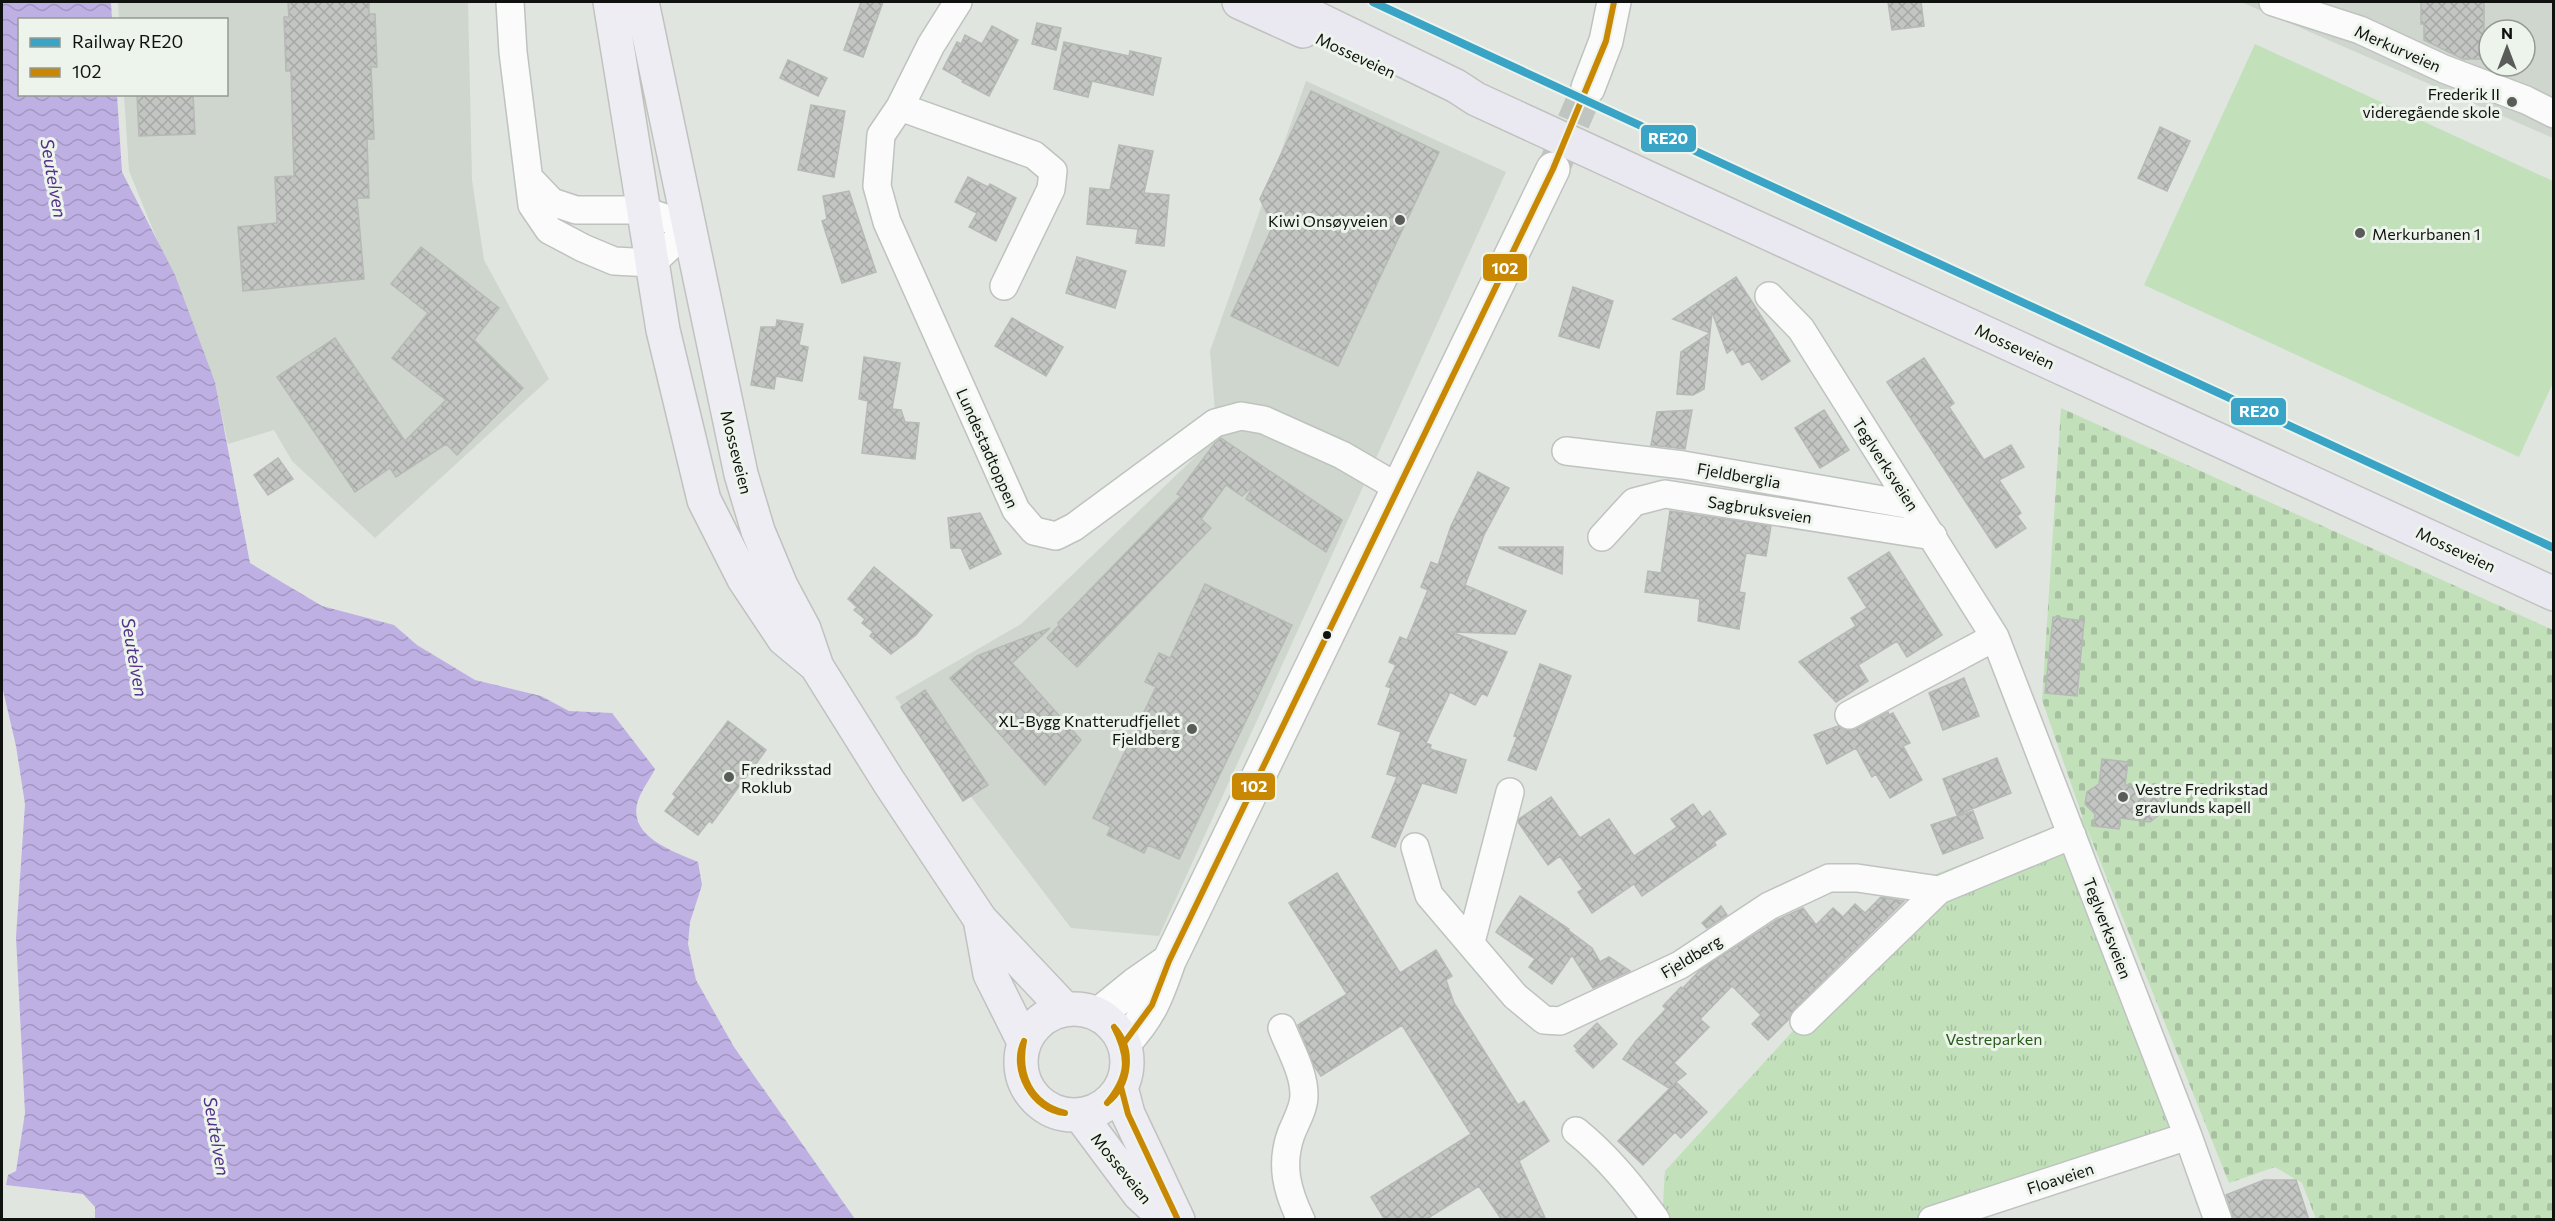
<svg xmlns="http://www.w3.org/2000/svg" width="2555" height="1221" font-family="Commissioner,sans-serif">
	<style>
		.built { fill: #ced6cd; fill-rule: evenodd }
		.grass { fill: #c2e1bb }
		.cemetery { fill: url(#cemetery-stones) }
		.park { fill: url(#park-tufts) }
		.water { fill: url(#water-waves) }
		.building { fill: url(#building-cross-hatch); stroke: #b6b9b5; stroke-width: 1.5 }
		.lines { fill: none; stroke-linecap: round; stroke-linejoin: round }
		.tertiary-tunnel { stroke: #c1c5c1; stroke-width: 33; stroke-dasharray: 33 16; stroke-linecap: butt }
		.minor-casing { stroke: #bfc3bf; stroke-width: 30 }
		.tertiary-casing { stroke: #bfc3bf; stroke-width: 36 }
		.primary-casing { stroke: #c0c2bf; stroke-width: 36 }
		.trunk-casing { stroke: #c0c2bf; stroke-width: 36 }
		.minor { stroke: #fafbfa; stroke-width: 27 }
		.tertiary { stroke: #fafbfa; stroke-width: 33 }
		.primary { stroke: #eeedf4; stroke-width: 33 }
		.trunk { stroke: #eae8f1; stroke-width: 33 }
		.bus-1-casing { stroke: #edf4eb; stroke-width: 10 }
		.bus-1 { stroke: #c98803; stroke-width: 6 }
		.rail-1-casing { stroke: #edf4eb; stroke-width: 12 }
		.rail-1 { stroke: #3aa4c7; stroke-width: 8 }
		.poi-dot { fill: #595c58; stroke: #edf4eb; stroke-width: 2 }
		.bus-dot { fill: #10120f; stroke: #edf4eb; stroke-width: 2 }
		.labels { text-anchor: middle; dominant-baseline: central; stroke-width: 6; stroke-linejoin: round; paint-order: stroke }
		.street-label { font-size: 16px; fill: #10120f; stroke: #edf4eb }
		.poi-label { font-size: 16px; fill: #10120f; stroke: #edf4eb; text-anchor: end }
		.park-label { font-size: 16px; fill: #285c1a; stroke: #edf4eb }
		.water-label { font-size: 18px; font-style: italic; fill: #54328a; stroke: #edf4eb }
		.line-badge { stroke: #edf4eb; stroke-width: 2 }
		.badge-label { font-size: 16px; text-anchor: middle; font-weight: bold; fill: #fff }
	</style>
	<defs>
		<pattern id="cemetery-stones" width="16" height="16" patternUnits="userSpaceOnUse" patternTransform="scale(1.5)"><rect width="16" height="16" fill="#c2e1bb"/><path d="M2 7V4a2 2 0 0 1 4 0v3zM10 15v-3a2 2 0 0 1 4 0v3z" fill="#a6c0a0"/></pattern>
		<pattern id="park-tufts" width="24" height="20" patternUnits="userSpaceOnUse" patternTransform="scale(1.5)"><rect width="24" height="20" fill="#c2e1bb"/><path d="M3 7l-1-3M5 7V3M7 7l1-3M15 17l-1-3M17 17v-4M19 17l1-3" fill="none" stroke="#a6c0a0"/></pattern>
		<pattern id="water-waves" width="16" height="10" patternUnits="userSpaceOnUse" patternTransform="scale(1.5)"><rect width="16" height="10" fill="#bfb0e4"/><path d="M0 5q4-4 8 0t8 0" fill="none" stroke="#a396c2"/></pattern>
		<pattern id="building-cross-hatch" width="8" height="8" patternUnits="userSpaceOnUse" patternTransform="scale(1.5)"><rect width="8" height="8" fill="#c2c5c2"/><path d="M0 0l8 8M0 8l8-8" fill="none" stroke="#a6a8a6"/></pattern>
	</defs>
	<rect width="100%" height="100%" fill="#e0e5e0"/>
	<!-- built -->
	<path class="built" d="M118,2H468L472,180L484,260L549,379L375,538L292,461L274,430L228,444L215,382L129,171L124,95L226,94V20L119,19Z
		M2241,2H2553V138ZM2489,30H2525V66H2489Z
		M1306,81L1506,172L1159,936L1071,928L895,697L1021,624L1217,436L1210,351Z"/>
	<!-- grass -->
	<path class="grass" d="M2255,44L2553,181V383L2519,457L2144,285Z"/>
	<!-- cemetery -->
	<path class="cemetery" d="M2061,408L2553,630V1219H2316L2302,1183L2275,1167L2229,1183L2084,821L2042,700Z"/>
	<!-- park -->
	<path class="park" d="M2083,817L2188,1136L1932,1219L1662,1220L1665,1171L1936,874Z"/>
	<!-- water -->
	<path class="water" d="M2,2H111L112,19L20,20V94L117,95L122,172L175,275L215,382L250,563L322,606L394,625L417,645L475,680L541,696L569,711L612,713L655,769C650,779 643,788 639,798C624,836 673,851 698,862L702,885L690,922L688,944L696,980L734,1047L855,1219L95,1220V1207L83,1194L6,1185L8,1175L16,1171L25,1113L16,937L25,804L16,746L2,686Z"/>
	<!-- building -->
	<path class="building" d="M288,2H369V14H375L377,67H371L374,139H367L369,198H357L364,279L243,291L238,227L277,223L275,177L294,176L291,71H286L284,17H289Z
		M861,2H883L863,57L844,50Z
		M1888,2H1921L1924,26L1892,30Z
		M2421,2H2484V59H2463L2424,40V24H2421Z
		M1037,23L1061,28L1056,50L1032,44Z
		M992,26L1018,40L989,96L962,82L963,80L943,69L957,42L961,44L965,35L982,44Z
		M1064,42L1129,56L1130,51L1161,58L1153,95L1092,81L1088,97L1054,89Z
		M788,60L827,78L818,96L780,78Z
		M1311,91L1439,152L1338,366L1231,316L1273,226L1260,199Z
		M137,94H193L195,134L139,136Z
		M811,105L845,111L834,177L798,170Z
		M2160,127L2190,141L2167,191L2138,178Z
		M1119,145L1153,151L1144,193L1169,195L1164,246L1136,243L1138,229L1087,224L1090,188L1110,190Z
		M968,177L988,187L990,184L1016,198L996,241L969,227L977,213L955,202Z
		M849,191L876,272L842,283L822,221L827,219L823,196Z
		M421,247L499,308L474,340L523,388L457,455L446,444L396,477L390,468L355,492L277,377L335,338L405,441L446,400L392,358L428,313L391,284Z
		M1077,257L1126,271L1115,308L1066,293Z
		M1736,277L1790,361L1762,380L1749,361L1742,365L1733,349L1727,353L1712,312L1710,333L1673,319Z
		M1573,287L1613,301L1599,348L1559,336Z
		M1012,318L1063,347L1046,376L995,346Z
		M777,320L803,324L799,345L808,347L802,381L776,376L774,389L751,385L761,327H776Z
		M1710,333L1704,389L1693,395L1677,394L1681,352Z
		M864,357L900,363L892,409L901,410L905,422L919,423L915,459L862,453L868,401L859,399Z
		M1924,358L1954,403L1949,407L1984,460L2011,445L2024,467L1999,480L2021,513L2017,516L2026,528L1996,548L1887,382Z
		M1692,410L1685,449L1651,445L1657,412Z
		M1824,410L1849,450L1820,468L1795,428Z
		M1221,438L1342,520L1326,552L1246,499L1253,486L1242,496L1226,485L1201,519L1211,528L1077,667L1047,638L1059,625L1058,623L1181,496L1177,494L1215,443Z
		M278,458L293,479L268,495L254,475Z
		M1478,472L1509,488L1484,535L1465,585L1526,611L1515,634L1451,632L1507,652L1487,696L1482,693L1475,705L1450,692L1426,743L1431,745L1430,749L1466,760L1456,793L1422,783L1395,847L1372,837L1397,777L1387,774L1401,732L1378,724L1391,688L1386,686L1396,665L1389,662L1400,637L1407,640L1428,590L1421,587L1431,562L1438,565L1451,526Z
		M1670,511L1771,526L1766,556L1746,553L1739,592L1745,593L1739,629L1698,621L1700,599L1645,592L1648,571L1661,573Z
		M980,513L1001,554L970,569L961,548H951L948,518Z
		M1499,547H1563L1562,574L1499,548Z
		M1889,552L1942,635L1907,657L1897,641L1858,665L1868,681L1836,702L1799,662L1856,626L1851,618L1867,608L1848,578Z
		M874,567L932,615L916,635L891,654L870,636L873,632L862,623L865,619L854,610L857,607L848,599Z
		M1205,584L1292,625L1179,859L1148,845L1144,853L1107,835L1111,827L1093,818L1156,687L1145,682L1159,653L1170,658Z
		M2053,617L2084,621L2077,696L2045,693Z
		M1050,628L1012,663L1081,740L1045,785L950,678L977,656Z
		M1540,664L1571,676L1536,770L1508,760L1517,737L1514,736Z
		M1964,678L1979,716L1943,730L1929,693Z
		M925,690L988,785L963,801L901,707Z
		M1888,712L1889,715L1893,713L1910,743L1903,746L1922,780L1890,798L1876,774L1872,777L1856,748L1827,764L1814,735L1838,726L1848,731L1856,729Z
		M728,721L766,750L712,823L709,821L698,835L665,811L676,797L673,794Z
		M1997,758L2011,793L1957,815L1943,779Z
		M2102,759L2128,762L2125,785L2155,789L2162,800L2160,814L2150,822L2120,818L2119,829L2094,826L2095,814L2085,804L2087,792L2099,784Z
		M1551,797L1580,838L1609,819L1634,856L1677,827L1671,819L1693,804L1702,817L1710,811L1726,834L1714,842L1716,845L1642,896L1634,884L1592,913L1578,892L1583,889L1560,856L1548,865L1518,822L1519,819Z
		M1973,811L1983,838L1943,854L1931,825Z
		M1337,873L1400,973L1436,950L1452,976L1446,980L1454,1003L1518,1105L1524,1101L1549,1141L1519,1161L1546,1220H1502L1479,1186L1425,1220H1385L1371,1197L1471,1134L1402,1025L1321,1076L1314,1066L1298,1025L1347,994L1289,903Z
		M1520,896L1569,929L1568,930L1592,948L1600,962L1609,957L1630,971L1593,988L1572,955L1552,984L1529,967L1535,959L1496,932Z
		M1881,897L1904,901L1793,1010L1789,1019L1768,1040L1752,1024L1761,1015L1732,986L1700,1019L1709,1027L1674,1063L1686,1074L1676,1082L1707,1112L1681,1138L1675,1132L1643,1165L1618,1141L1674,1084L1669,1088L1623,1059L1636,1041L1666,1009L1663,1006L1681,987L1682,989L1700,970L1777,920L1803,908L1816,925L1833,908L1843,917L1855,904L1865,913Z
		M1721,906L1727,915L1707,928L1702,923Z
		M1597,1023L1617,1044L1593,1068L1576,1051L1578,1050L1574,1046Z
		M2264,1180H2296L2309,1220H2234L2226,1195Z"/>
	<g class="lines">
		<!-- tertiary-tunnel -->
		<path class="tertiary-tunnel" d="M1554,167L1588,88"/>
		<defs>
			<path id="minor" d="M510,2L513,52L532,205L549,230L583,248L614,261L652,263L691,227L642,210H576L552,202L530,179
				M2273,2L2360,30L2444,69L2526,100L2554,114
				M900,107L931,45L958,2
				M1004,286L1051,189L1053,171L1034,155L900,107L881,135L877,186L887,222L1016,510L1034,531L1056,536L1074,527L1215,423L1241,416L1264,420L1342,455L1397,487
				M1769,296L1801,329L1995,637L2188,1136L2218,1220
				M1566,451L1683,465L1911,505
				M1602,537L1634,502L1665,494L1933,536
				M1849,715L1995,637
				M1415,847L1429,895L1515,996L1544,1020L1560,1021L1680,965L1769,906L1829,878H1857L1939,890L2072,835
				M1471,942L1510,792
				M1804,1021L1939,890
				M1282,1028C1290,1049 1304,1072 1304,1095C1304,1109 1296,1121 1291,1134C1280,1165 1287,1191 1301,1220
				M1576,1131C1608,1157 1632,1187 1656,1220
				M1932,1220L2188,1136"/>
			<path id="tertiary" d="M1588,88L1606,41L1614,2
				M1099,1014L1136,984L1169,961
				M1124,1043C1150,1015 1157,996 1169,961L1553,169"/>
			<path id="primary" d="M610,2L663,330L704,500L744,579L784,639L813,663
				M642,2L741,474L758,531L781,586L804,629L817,667L889,782L980,919L1065,1009
				M980,919L990,974L1024,1042
				M1021 1062a53 53 0 1 1 106 0a53 53 0 1 1-106 0Z
				M1121,1087L1128,1114L1178,1220
				M1080,1115L1139,1194L1167,1220"/>
			<path id="trunk" d="M1239,2L1303,31
				M1283,2L1456,86L1476,99L2554,594"/>
		</defs>
		<!-- minor casing -->
		<use href="#minor" class="minor-casing"/>
		<!-- tertiary casing -->
		<use href="#tertiary" class="tertiary-casing"/>
		<!-- primary casing -->
		<use href="#primary" class="primary-casing"/>
		<!-- trunk casing -->
		<use href="#trunk" class="trunk-casing"/>
		<!-- minor -->
		<use href="#minor" class="minor"/>
		<!-- tertiary -->
		<use href="#tertiary" class="tertiary"/>
		<!-- primary -->
		<use href="#primary" class="primary"/>
		<!-- trunk -->
		<use href="#trunk" class="trunk"/>
		<defs>
			<path id="bus-1" d="M1024,1041C1017,1074 1030,1104 1065,1113
				M1024,1041C1010,1069 1033,1111 1065,1113
				M1124,1043L1152,1005L1169,961L1553,169L1606,41L1614,2
				M1121,1087L1128,1114L1178,1220
				M1107,1103C1129,1076 1130,1058 1114,1027
				M1107,1103C1130,1085 1134,1049 1114,1027"/>
		</defs>
		<!-- bus-1 casing -->
		<use href="#bus-1" class="bus-1-casing"/>
		<!-- bus-1 -->
		<use href="#bus-1" class="bus-1"/>
		<defs>
			<path id="rail-1" d="M1373,2L2554,548"/>
		</defs>
		<!-- rail-1 casing -->
		<use href="#rail-1" class="rail-1-casing"/>
		<!-- rail-1 -->
		<use href="#rail-1" class="rail-1"/>
	</g>
	<!-- markers -->
	<g class="poi-dot">
		<circle cx="2512" cy="102" r="6"/>
		<circle cx="1400" cy="220" r="6"/>
		<circle cx="2360" cy="233" r="6"/>
		<circle cx="1192" cy="729" r="6"/>
		<circle cx="729" cy="777" r="6"/>
		<circle cx="2123" cy="797" r="6"/>
	</g>
	<circle class="bus-dot" cx="1327" cy="635" r="5"/>
	<g class="labels">
		<!-- street labels -->
		<g class="street-label">
			<text transform="translate(2398 48) rotate(24)">Merkurveien</text>
			<text transform="translate(1356 55) rotate(25)">Mosseveien</text>
			<text transform="translate(2015 346) rotate(25)">Mosseveien</text>
			<text transform="translate(988 448) rotate(66)">Lundestadtoppen</text>
			<text transform="translate(737 452) rotate(76)">Mosseveien</text>
			<text transform="translate(1886 464) rotate(57)">Teglverksveien</text>
			<text transform="translate(1739 475) rotate(10)">Fjeldberglia</text>
			<text transform="translate(1760 509) rotate(9)">Sagbruksveien</text>
			<text transform="translate(2456 549) rotate(25)">Mosseveien</text>
			<text transform="translate(2108 928) rotate(69)">Teglverksveien</text>
			<text transform="translate(1691 956) rotate(-31)">Fjeldberg</text>
			<text transform="translate(1122 1168) rotate(51)">Mosseveien</text>
			<text transform="translate(2060 1178) rotate(-18)">Floaveien</text>
		</g>
		<!-- poi labels -->
		<g class="poi-label">
			<text x="2500" y="93">Frederik II<tspan x="2500" dy="18">videregående skole</tspan></text>
			<text x="1388" y="220">Kiwi Onsøyveien</text>
			<text x="2372" y="233" text-anchor="start">Merkurbanen 1</text>
			<text x="1180" y="720">XL-Bygg Knatterudfjellet<tspan x="1180" dy="18">Fjeldberg</tspan></text>
			<text x="741" y="768" text-anchor="start">Fredriksstad<tspan x="741" dy="18">Roklub</tspan></text>
			<text x="2135" y="788" text-anchor="start">Vestre Fredrikstad<tspan x="2135" dy="18">gravlunds kapell</tspan></text>
		</g>
		<!-- park labels -->
		<g class="park-label">
			<text x="1994" y="1038">Vestreparken</text>
		</g>
		<!-- water labels -->
		<g class="water-label">
			<text transform="translate(54 178) rotate(80)">Seutelven</text>
			<text transform="translate(135 657) rotate(80)">Seutelven</text>
			<text transform="translate(217 1136) rotate(80)">Seutelven</text>
		</g>
	</g>
	<g class="line-badge">
		<rect x="1640" y="124" width="57" height="29" rx="6" fill="#3aa4c7"/>
		<rect x="1482" y="253" width="46" height="29" rx="6" fill="#c98803"/>
		<rect x="2230" y="397" width="57" height="29" rx="6" fill="#3aa4c7"/>
		<rect x="1231" y="772" width="45" height="29" rx="6" fill="#c98803"/>
	</g>
	<g class="badge-label">
		<text x="1668" y="144">RE20</text>
		<text x="1505" y="274">102</text>
		<text x="2259" y="417">RE20</text>
		<text x="1254" y="792">102</text>
	</g>
	<!-- border -->
	<rect width="2555" height="1221" fill="none" stroke="#10120f" stroke-width="6"/>
	<!-- legend -->
	<rect x="18" y="18" width="210" height="78" fill="#edf4eb" stroke="#959a93" stroke-width="1.5"/>
	<rect x="30" y="38" width="30" height="9" fill="#3aa4c7" stroke="#959a93" stroke-width="1.5"/>
	<text x="72" y="48" font-size="18" fill="#10120f">Railway RE20</text>
	<rect x="30" y="68" width="30" height="9" fill="#c98803" stroke="#959a93" stroke-width="1.5"/>
	<text x="72" y="78" font-size="18" fill="#10120f">102</text>
	<!-- north arrow -->
	<g transform="translate(2507 48)"><circle r="28" fill="#edf4eb" stroke="#959a93" stroke-width="1.5"/>
	<path d="M0-4.5L10 22L0 15L-10 22Z" fill="#595c58"/>
	<text y="-9" font-size="16" font-weight="bold" text-anchor="middle" fill="#10120f">N</text>
	</g>
</svg>
